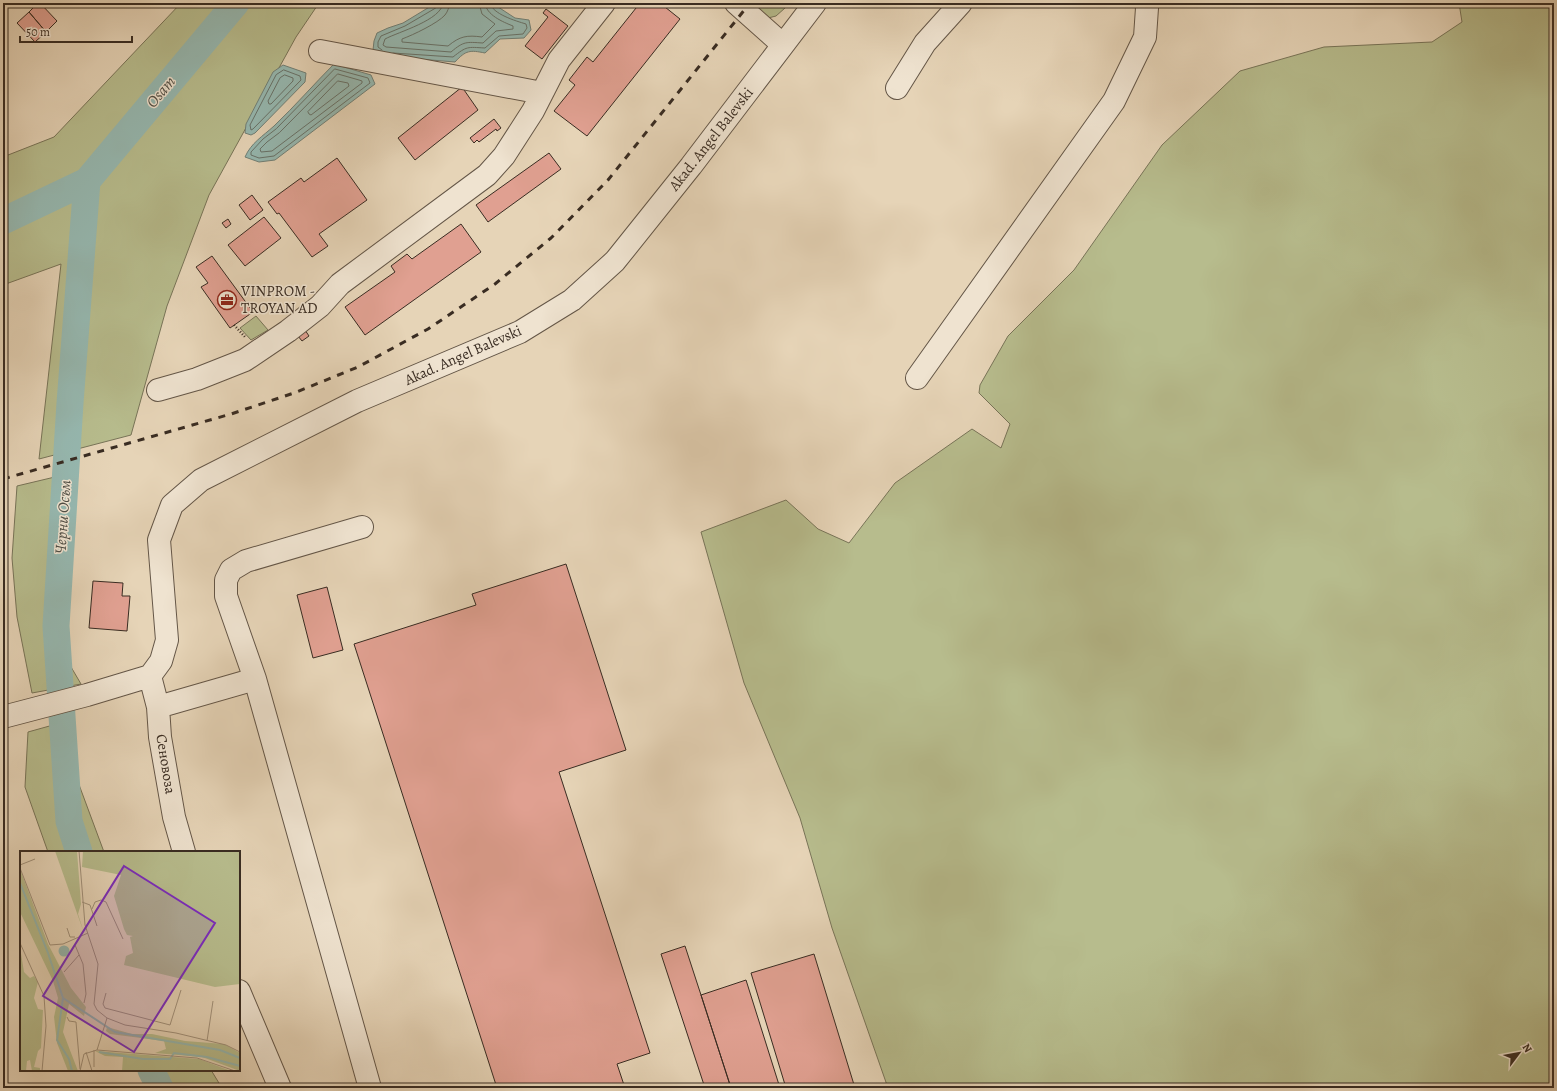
<svg xmlns="http://www.w3.org/2000/svg" width="1557" height="1091" font-family="Alegreya,serif">
	<style>
		.green { fill: #b7bc8d; stroke: #787458 }
		.water { fill: #96b8b0; stroke: #718077 }
		.lines { fill: none; stroke-linecap: round; stroke-linejoin: round }
		.shore { stroke: #687269; stroke-width: 1 }
		.river { stroke: #96b8b0; stroke-width: 27 }
		.building { fill: #e0a091; stroke: #392c22 }
		.minor-casing { stroke: #645647; stroke-width: 24 }
		.path { stroke: #392c22; stroke-width: 2.5; stroke-dasharray: 1 2; stroke-linecap: butt }
		.minor { stroke: #efe3d0; stroke-width: 22 }
		.rail { stroke: #392c22; stroke-width: 3; stroke-dasharray: 7 7; stroke-linecap: butt }
		.labels { text-anchor: middle; dominant-baseline: central; stroke-width: 3; stroke-linejoin: round; paint-order: stroke }
		.street-label { font-size: 15px; fill: #392c22; stroke: #efe3d0 }
		.poi-label { font-size: 15px; fill: #392c22; stroke: #efe3d0; text-anchor: start }
		.water-label { font-size: 16px; font-style: italic; fill: #504f46; stroke: #efe3d0 }
		.inset-river { fill: none; stroke: #96b8b0; stroke-width: 2 }
		.inset-road { fill: none; stroke: #a1917b; stroke-width: 1 }
		.view { fill: #7b2cbf; fill-opacity: 0.15; stroke: #7b2cbf; stroke-width: 2 }
		.inset-edge { fill: none; stroke: #392c22; stroke-width: 2 }
	</style>
	<rect width="100%" height="100%" fill="#e6d4b7"/>
	<filter id="stains"><feTurbulence type="fractalNoise" baseFrequency=".005" numOctaves="4"/><feColorMatrix values="0 0 0 0 .2 0 0 0 0 .09 0 0 0 0 .02 0 0 0 .5 -.17"/></filter>
	<radialGradient id="worn" r=".72"><stop offset=".6" stop-color="#630" stop-opacity="0"/><stop offset="1" stop-color="#630" stop-opacity=".3"/></radialGradient>
	<!-- green -->
	<path class="green" d="M181,3H319L296,37L209,195L167,306L131,435L39,459L61,264L3,285V157L54,137Z
		M758,3H779L785,8L776,16L768,18L756,6Z
		M1459,3H1554V1088H888L832,928L800,818L744,683L701,532L786,500L818,529L849,543L895,483L972,429L1001,448L1010,424L979,393L980,385L1008,336L1074,270L1162,145L1240,71L1324,47L1432,42L1462,22Z
		M256,316L268,330L251,340L240,328Z
		M59,476L49,554L64,655L81,684L32,693L17,617L12,558L17,486Z
		M71,720L78,782L104,852H48L25,787L28,732Z
		M142,1070H211L222,1088H151Z"/>
	<!-- water -->
	<path class="water" d="M436,3H492L515,18L529,20L531,30L524,38L500,39L485,53C470,50 466,50 455,62L383,56L373,50L374,41L377,33L388,28L403,23Z
		M334,64L371,75L375,84L275,160L259,162L245,157C251,143 263,136 274,126C295,106 314,84 334,64Z
		M283,65L306,73L305,82L255,133L251,135L245,133L246,124L273,72Z"/>
	<g class="lines">
		<!-- shore -->
		<path class="shore" d="M443,3C442,20 398,32 385,39L383,45L386,47L451,52C464,41 466,42 483,43L496,31L513,29V26C503,22 486,15 485,3
			M449,3C449,8 448,11 445,15C438,23 413,35 402,39V42L448,46C460,36 467,35 482,37L495,24L482,14L479,3
			M382,50L378,47V42L381,36L405,26L434,9L437,7L438,3
			M393,53L453,57C467,46 467,47 485,48L499,36L523,34L527,28L526,24C516,21 492,14 490,3
			M335,69L368,78L370,83L274,156L259,158L251,155V152L263,139L276,129Z
			M284,70L300,76L301,80L253,129L251,130L250,125L276,75Z
			M338,74L359,80L362,81V83L272,151L261,152L260,149L267,142L279,133Z
			M285,75L293,78V81L271,104H269L268,101L280,78Z
			M338,81L348,83L349,86L311,115L309,114L308,112Z"/>
		<!-- river -->
		<path class="river" d="M3,221L87,181L236,3
			M79,852L69,821L56,626L70,403L87,181
			M151,1070L160,1088"/>
	</g>
	<!-- building -->
	<path class="building" d="M38,3H40L57,21L46,32L29,12Z
		M640,3H660L680,19L587,136L554,111L575,85L569,80L587,57L593,62Z
		M546,9L568,26L542,59L525,46L548,17L543,13Z
		M29,12L46,32L35,42L17,23Z
		M462,87L478,110L415,160L398,138Z
		M494,119L501,128L497,131L496,129L479,142L477,140L474,143L470,138Z
		M549,153L561,169L488,222L476,205Z
		M337,158L367,200L319,234L328,246L312,257L279,213L277,214L268,202L301,178L304,182Z
		M252,195L263,210L250,220L239,205Z
		M264,217L281,238L245,266L228,245Z
		M228,219L231,224L226,228L222,223Z
		M461,224L481,252L365,335L345,307L395,272L391,266L407,254L412,259Z
		M212,256L253,312L230,328L201,287L208,283L196,267Z
		M305,330L309,336L302,341L298,336Z
		M566,564L626,750L559,772L650,1053L617,1064L625,1088H497L354,644L476,605L472,594Z
		M93,581L123,583L122,596H130L127,631L89,628Z
		M327,587L343,650L313,658L297,595Z
		M685,946L701,995L731,1088H705L661,954Z
		M814,954L855,1088H786L751,973Z
		M746,980L780,1088H731L701,995Z"/>
	<g class="lines">
		<defs>
			<path id="minor" d="M736,3L783,45
				M320,51L542,93
				M897,88L925,43L961,3
				M917,378L1114,101L1145,37L1147,8L1146,3
				M158,390L197,379L245,360L288,331L320,306L340,284L487,175L504,156L533,111L559,60L604,3
				M362,527L246,561L231,570L226,580V596L255,679L370,1088
				M150,676L161,661L167,640L159,540L172,505L201,480L357,401L520,332L572,300L615,261L691,166L815,3
				M150,676L158,707L160,737L174,817L184,852
				M158,707L255,679
				M3,717L87,695L150,676
				M239,991L280,1088"/>
		</defs>
		<!-- minor casing -->
		<use href="#minor" class="minor-casing"/>
		<!-- path -->
		<path class="path" d="M234,325L246,338"/>
		<!-- minor -->
		<use href="#minor" class="minor"/>
		<!-- rail -->
		<path class="rail" d="M3,479L231,414L294,393L358,367L428,329L495,284L551,238L608,180L750,3"/>
	</g>
	<!-- icons -->
	<defs>
		<symbol id="office-ring" viewBox="-11 -11 22 22"><circle r="9.5" fill="#efe3d0" stroke="#8f2418" stroke-width="1.5"/><path d="M-6-3h4V-5.5h4V-3h4V5H-6ZM-1-4.5V-3h2v-1.5ZM-6 0V1H6V0Z" fill="#8f2418"/></symbol>
	</defs>
	<g fill-rule="evenodd">
		<use href="#office-ring" x="216" y="289" width="22" height="22"/>
	</g>
	<g class="labels">
		<!-- street labels -->
		<g class="street-label">
			<text transform="translate(711 139) rotate(-52)">Akad. Angel Balevski</text>
			<text transform="translate(463 355) rotate(-24)">Akad. Angel Balevski</text>
			<text transform="translate(166 764) rotate(81)">Сеновоза</text>
		</g>
		<!-- poi labels -->
		<g class="poi-label">
			<text x="241" y="291">VINPROM -<tspan x="241" dy="17">TROYAN AD</tspan></text>
		</g>
		<!-- water labels -->
		<g class="water-label">
			<text transform="translate(161 92) rotate(-50)">Osam</text>
			<text transform="translate(63 517) rotate(-86)">Черни Осъм</text>
		</g>
	</g>
	<!-- overview -->
	<g transform="translate(20 851)">
		<rect width="220" height="220" fill="#e6d4b7"/>
		<path d="M35,0H57L61,53L58,63L64,82ZM63,0H220V133L195,136L104,114L106,105L113,102L110,86L113,85L107,84L104,78L94,45L101,24L62,16ZM0,18L28,93L51,137L66,156L64,165L49,153L43,181L58,220H48L37,192L34,166L38,147L33,130L0,61ZM0,96L4,121L10,127L14,125L18,131L14,147L18,158L23,159L21,197L18,200L14,216L20,217V220H12L10,209L7,210L6,220H0ZM87,176L112,183H132L165,190L204,193L220,202V220L182,206L135,202L146,198L144,190L90,183L86,180ZM75,200L179,208L211,220H102L103,206L85,205Z" fill="#b7bc8d"/>
		<path d="M38.5 100a5.5 5.5 0 1 1 11 0a5.5 5.5 0 1 1-11 0Z" fill="#96b8b0"/>
		<path class="inset-river" d="M0,32L28,102L43,147L37,189L49,208L52,220M43,147L95,181L200,199L220,207M79,201L123,208H150L154,202L187,206L220,215"/>
		<path class="inset-road" d="M59,0L65,74L78,113L74,153L77,159L87,167L105,174L156,182L206,194L220,201M0,14L15,8M0,17L30,94L43,93L68,82M62,51L70,54L77,75M72,58L75,51L81,49L86,51L103,88M47,77L50,86H55M0,92L24,145L26,175L22,220M55,94L63,113L66,143L64,152M44,121L59,104M86,142L83,153L85,157L150,174L161,139M47,166L49,170L56,171L60,218M187,190L193,150M74,199V216M77,199L87,167M66,201L72,220M60,220L64,203L77,199L177,207L215,220"/>
		<path class="view" d="M104,15L195,72L114,201L23,145Z"/>
		<rect width="220" height="220" class="inset-edge"/>
	</g>
	<!-- margin -->
	<rect width="1557" height="1091" fill="none" stroke="#e6d4b7" stroke-width="16"/>
	<rect x="4" y="4" width="1549" height="1083" fill="none" stroke="#392c22" stroke-width="2"/>
	<rect x="8" y="8" width="1541" height="1075" fill="none" stroke="#392c22"/>
	<!-- north arrow -->
	<g transform="translate(1519 1053) rotate(58)" stroke="#efe3d0" stroke-width="3" paint-order="stroke">
	<path d="M0-3L7 15L0 10L-7 15Z" fill="#392c22"/>
	<text y="-6" font-size="11" font-weight="bold" text-anchor="middle" fill="#392c22">N</text>
	</g>
	<!-- scale -->
	<path d="M20 36v6h112v-6" fill="none" stroke="#392c22" stroke-width="2"/>
	<text x="26" y="36" font-size="12" fill="#392c22" stroke="#efe3d0" stroke-width="3" paint-order="stroke">50 m</text>
	<rect width="100%" height="100%" filter="url(#stains)"/>
	<rect width="100%" height="100%" fill="url(#worn)"/>
</svg>
